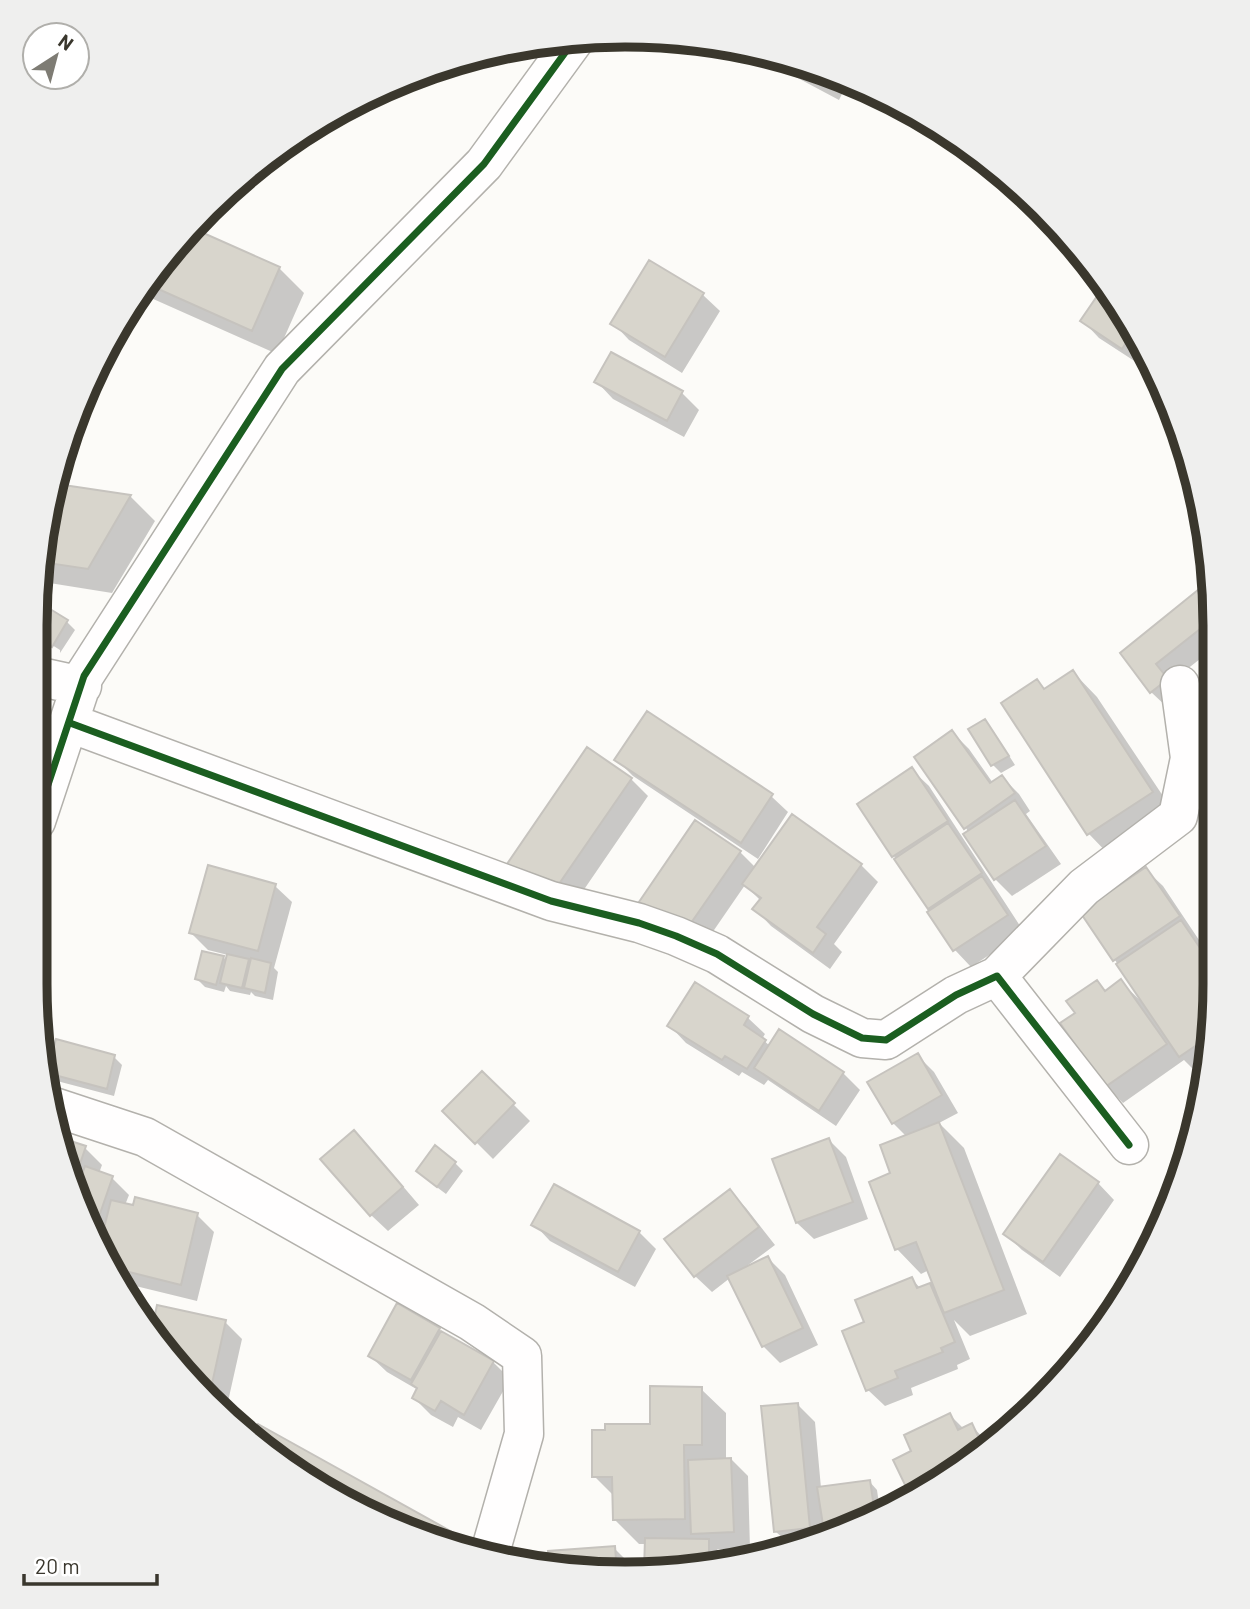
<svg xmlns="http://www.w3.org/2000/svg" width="1250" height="1609" font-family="Barlow,sans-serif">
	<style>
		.shadow { fill: #0003 }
		.building { fill: #d8d5cc; stroke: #c6c3be; stroke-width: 2 }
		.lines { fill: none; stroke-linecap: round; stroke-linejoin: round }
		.street-casing { stroke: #b3b1ac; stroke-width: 41 }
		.street { stroke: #fffefe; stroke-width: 38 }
		.cycleway-casing { stroke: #fff; stroke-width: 11 }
		.cycleway { stroke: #1b5e20; stroke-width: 7 }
		.rim { fill: none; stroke: #3a372d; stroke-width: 9 }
	</style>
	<rect width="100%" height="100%" fill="#fcfbf8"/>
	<!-- shadow -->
	<path class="shadow" d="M743,49L777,55L848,82L839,100Z
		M191,229L279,268L304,293L277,354L142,294L157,266Z
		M650,262L703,295L720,311L682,373L629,340L613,323Z
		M1105,287L1136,330L1152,366L1143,358L1139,364L1099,338L1083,321Z
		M612,355L682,393L699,410L684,437L613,399L597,382Z
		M56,486L131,497L155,521L112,593L37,581Z
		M1214,588V648L1172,681L1168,708L1151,692L1122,653Z
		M36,597L39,601V604L67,622L75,630L60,653V650L36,635Z
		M36,643L48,652L45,669L36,667Z
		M1073,672L1097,697L1177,817L1113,859L1089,834L1003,703L1037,681L1046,690Z
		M984,721L992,729L1015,765L1001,773L993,765L971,729Z
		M952,732L969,749L993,783L1002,777L1019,794L1030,811L1026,814L1061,864L1012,896L995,879L966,828Z
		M616,759L771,796L788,812L758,859L633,776Z
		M912,770L929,786L1024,932L971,967L955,950L929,912L932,911L894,856Z
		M631,779L648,796L570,910L526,880Z
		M793,817L861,865L878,882L834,944L842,952L830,969L771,926L755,909L761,901L745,885L701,949L658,919L740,852L756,868Z
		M1146,870L1163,886L1215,964L1207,1066L1197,1073L1184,1060L1123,1103L1106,1086L1077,1013L1097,982L1107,992L1121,982L1143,1003L1115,960Z
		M275,886L292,902L274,968L278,972L273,1000L255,996L251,992L250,995L230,991L226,986L224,992L205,987L197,979L203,953L224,958L227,961L228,955L208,950L191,933Z
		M748,1018L765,1034L762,1039L770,1046L780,1031L843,1073L860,1090L836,1126L768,1080L764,1085L742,1072L739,1076L686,1043L670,1026Z
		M917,1055L934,1072L958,1113L939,1123L964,1148L1027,1314L970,1336L954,1320L970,1359L957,1365L958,1369L911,1388L913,1395L885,1406L868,1390L912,1279L921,1289L929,1285L939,1295L929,1270L921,1274L897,1249L892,1174L906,1136L893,1123Z
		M114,1057L122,1065L114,1096L57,1081L49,1073Z
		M482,1073L530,1121L493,1159L445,1111Z
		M1195,1127L1190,1142L1185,1135Z
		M56,1138L85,1148L102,1165L99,1173L112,1178L129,1195L125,1205L197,1215L214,1232L197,1301L115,1281Z
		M829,1140L846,1157L868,1219L814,1239L797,1223L774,1160Z
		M371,1149L419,1205L388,1231L371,1215Z
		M455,1163L463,1171L446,1194L426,1179Z
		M1098,1183L1114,1200L1060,1277L1022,1250L1005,1234Z
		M730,1192L746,1208L775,1245L744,1268L768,1258L785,1275L818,1345L780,1363L763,1346L730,1278L712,1292L695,1276Z
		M534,1224L639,1232L656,1249L635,1287L550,1241Z
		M225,1322L242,1339L225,1415L208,1401Z
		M439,1329L445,1336L493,1362L510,1379L481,1430L458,1417L453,1427L431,1415L414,1398L418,1390L387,1372L370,1356Z
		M701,1389L726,1413V1460L731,1459L748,1476L750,1549L787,1542L775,1531L798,1405L815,1422L821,1488L869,1481L877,1490L880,1511L832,1531L824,1524L825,1534L778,1554L730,1560L729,1552L737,1551V1549H717L725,1557V1561L646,1571V1544H639L614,1519V1496L594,1476L651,1425Z
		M950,1415L964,1429L972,1426L988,1443L920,1495L895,1505L912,1494L913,1452Z
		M259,1427L452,1534L472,1554L330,1495L253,1436Z
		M614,1548L638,1572L625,1574L550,1564Z"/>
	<!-- building -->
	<path class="building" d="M760,52L777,55L827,74L822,85Z
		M192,228L280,267L252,331L147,284L157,266Z
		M649,260L704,293L665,357L610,324Z
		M1104,286L1135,329L1122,349L1080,321Z
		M1138,334L1150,360L1129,347Z
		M611,352L683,391L667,421L594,382Z
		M57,484L131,495L88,569L41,562Z
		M1209,581L1214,586V618L1156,664L1168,679L1150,693L1120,653Z
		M37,601L68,620L52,647L36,637Z
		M1073,670L1153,792L1087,835L1001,703L1037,679L1044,689Z
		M647,711L773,794L741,843L614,760Z
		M985,719L1009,756L991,766L968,729Z
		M952,730L990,783L1002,775L1015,793L964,829L914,757Z
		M587,747L632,778L552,894L507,864Z
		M912,767L948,821L892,857L857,804Z
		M1015,800L1046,846L994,880L963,834Z
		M792,814L862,864L817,927L826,934L813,953L752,909L761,898L742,884Z
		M695,820L741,851L684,933L639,902Z
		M948,823L982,873L928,909L894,859Z
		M208,865L276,884L258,951L189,933Z
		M1146,867L1180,916L1113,961L1080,912Z
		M982,876L1008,915L953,951L927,912Z
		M1181,920L1215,970V984L1210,1036L1179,1057L1116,964Z
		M202,951L224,956L216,985L195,979Z
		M227,954L249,959L242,988L220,983Z
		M251,958L271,963L265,993L244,988Z
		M1121,979L1167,1044L1105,1087L1060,1023L1075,1013L1066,1001L1097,980L1105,991Z
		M695,982L749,1016L744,1025L766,1040L747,1069L725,1056L722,1060L667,1026Z
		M779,1029L844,1072L819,1111L754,1068Z
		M56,1039L115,1055L107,1089L47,1073Z
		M918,1053L942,1095L892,1124L867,1082Z
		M482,1071L515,1103L475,1144L442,1111Z
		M939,1122L1004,1290L944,1313L916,1242L895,1250L869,1182L890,1173L880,1145Z
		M354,1130L403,1187L370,1216L320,1159Z
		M55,1136L86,1146L74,1182L55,1137Z
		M829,1138L853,1202L796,1223L772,1159Z
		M435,1145L456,1162L437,1187L416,1171Z
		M1060,1154L1099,1182L1043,1262L1003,1234Z
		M85,1166L113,1176L94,1231L77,1189Z
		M554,1184L640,1231L618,1272L531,1225Z
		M730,1189L759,1227L694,1277L664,1239Z
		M135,1197L198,1213L181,1285L109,1267L100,1244L111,1200L133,1205Z
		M768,1256L803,1328L762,1347L727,1276Z
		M912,1277L917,1288L930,1283L955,1342L941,1348L943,1352L895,1371L898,1378L866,1391L842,1331L864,1322L855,1300Z
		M397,1303L440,1328L411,1380L368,1356Z
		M157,1305L226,1320L208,1402L152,1329Z
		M441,1331L494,1361L464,1415L441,1401L435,1411L412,1398L417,1388L411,1384Z
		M650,1386L702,1387V1445H684L685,1519L613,1520L612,1477H592V1430H605V1424H650Z
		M798,1403L810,1528L774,1532L761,1406Z
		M950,1413L958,1430L972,1423L983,1447L920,1495L894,1506L892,1501L909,1493L893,1460L911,1451L904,1435Z
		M258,1424L454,1533L447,1544L330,1495L252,1435Z
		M731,1458L734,1532L691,1534L688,1460Z
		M870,1480L875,1514L858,1521L823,1525L817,1487Z
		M645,1538L709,1539V1563L644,1571Z
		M793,1540L794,1547L778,1554L729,1560L727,1551Z
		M615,1546L617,1573L549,1564L548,1551Z"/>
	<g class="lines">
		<defs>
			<path id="street" d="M36,676L82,686
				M70,723L551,901L639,923L676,936L717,954L813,1014L862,1038L886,1040L956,995L997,976L1129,1145
				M36,821L84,676L282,369L484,164L575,39
				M997,976L1084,887L1178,816L1190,758L1180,685
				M51,1106L145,1137L472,1322L522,1356L524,1434L489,1556"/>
		</defs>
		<!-- street casing -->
		<use href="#street" class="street-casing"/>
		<!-- street -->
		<use href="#street" class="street"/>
		<defs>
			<path id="cycleway" d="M70,723L551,901L639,923L676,936L717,954L813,1014L862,1038L886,1040L956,995L997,976L1129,1145
				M36,821L84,676L282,369L484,164L575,39"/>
		</defs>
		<!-- cycleway casing -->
		<use href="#cycleway" class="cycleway-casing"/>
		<!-- cycleway -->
		<use href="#cycleway" class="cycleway"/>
	</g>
	<!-- crop -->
	<path d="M0 0H1250V1609H0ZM625 47H625A578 578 0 0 1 1203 625V984A578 578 0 0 1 625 1562H625A578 578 0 0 1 47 984V625A578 578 0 0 1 625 47Z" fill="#efefee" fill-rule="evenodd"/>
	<path class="rim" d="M625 47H625A578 578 0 0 1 1203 625V984A578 578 0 0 1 625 1562H625A578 578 0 0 1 47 984V625A578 578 0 0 1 625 47Z"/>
	<!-- north arrow -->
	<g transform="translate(56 56) rotate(36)"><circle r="33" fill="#ffffff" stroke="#b0afab" stroke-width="2"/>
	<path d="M0-5L12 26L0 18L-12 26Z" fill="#7e7c74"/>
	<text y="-10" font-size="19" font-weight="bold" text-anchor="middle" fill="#3a372d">N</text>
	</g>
	<!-- scale -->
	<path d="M24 1574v10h133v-10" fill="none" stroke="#3a372d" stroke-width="3.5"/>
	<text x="35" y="1574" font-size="21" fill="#3a372d" stroke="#ffffff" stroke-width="5" paint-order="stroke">20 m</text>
</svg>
